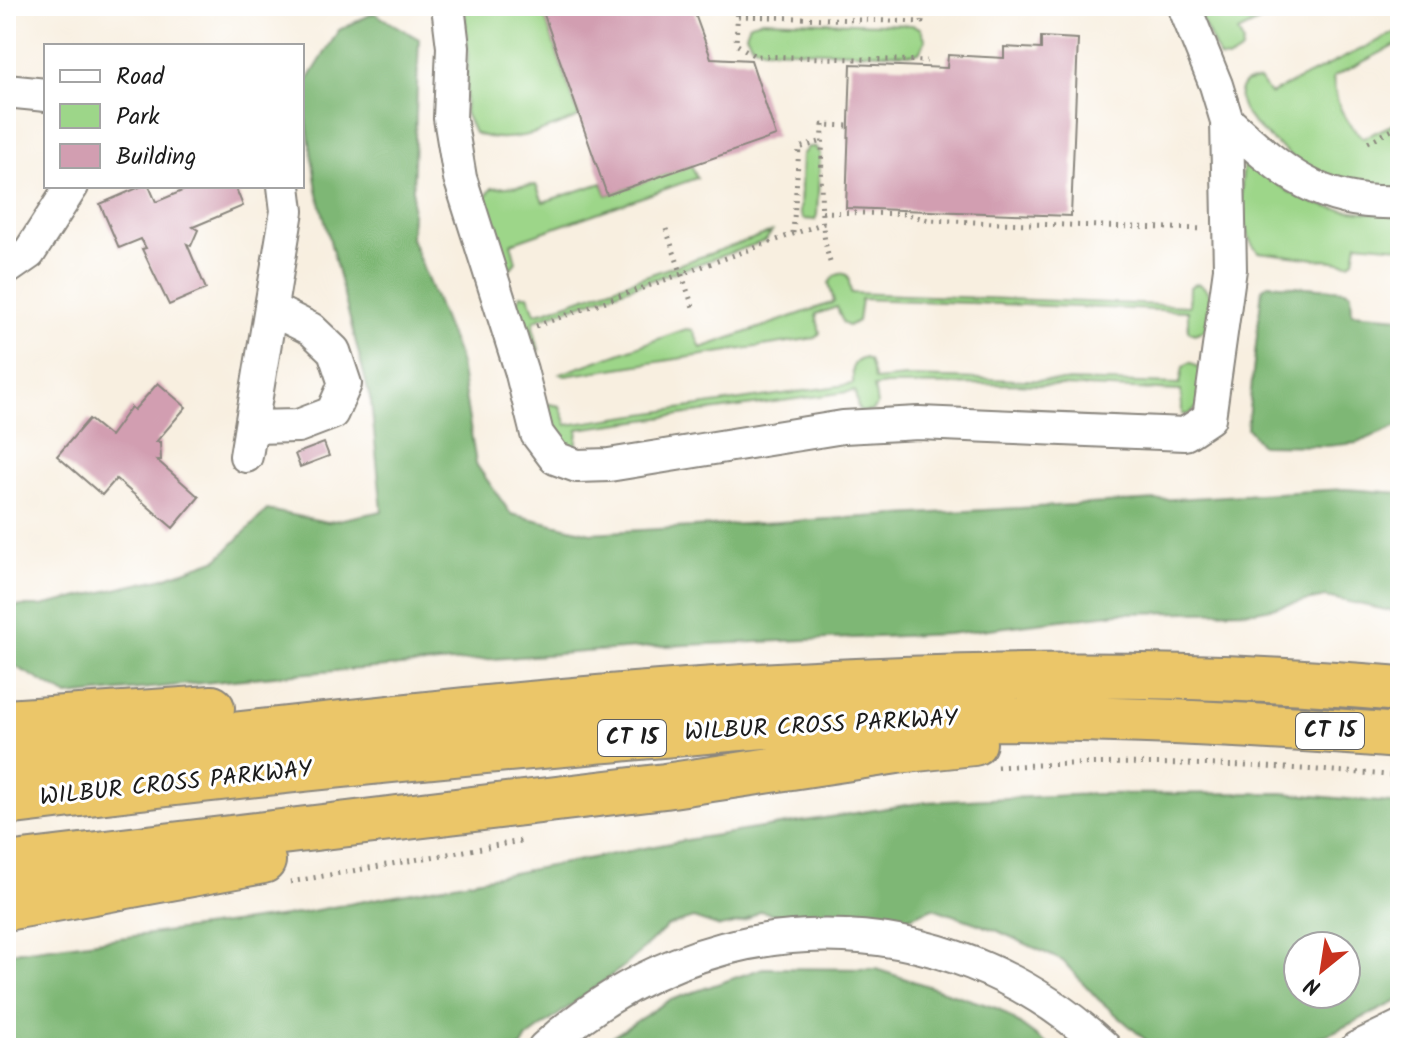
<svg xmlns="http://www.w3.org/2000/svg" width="1406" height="1054" font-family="Kalam,sans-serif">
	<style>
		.green { fill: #9dd689; stroke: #5c7952; stroke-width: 2 }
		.forest { fill: #7eb775; stroke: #4d6a48; stroke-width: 2; fill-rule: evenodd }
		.building { fill: #d29eb1 }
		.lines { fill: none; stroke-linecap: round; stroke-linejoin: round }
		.minor-casing { stroke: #8a867e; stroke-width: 36 }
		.highway-casing { stroke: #8a867e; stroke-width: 48 }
		.path { stroke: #8a867e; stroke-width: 5; stroke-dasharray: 2 6; stroke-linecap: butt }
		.minor { stroke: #fff; stroke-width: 32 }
		.highway { stroke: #ebc669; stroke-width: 44 }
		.labels { text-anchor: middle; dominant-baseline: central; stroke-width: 6; stroke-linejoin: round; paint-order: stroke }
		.shield { fill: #fff; stroke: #606060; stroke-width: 2 }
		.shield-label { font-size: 22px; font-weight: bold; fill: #1c1c1c }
		.street-label { font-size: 24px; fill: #1c1c1c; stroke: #fff }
	</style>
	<rect width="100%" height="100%" fill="#fff"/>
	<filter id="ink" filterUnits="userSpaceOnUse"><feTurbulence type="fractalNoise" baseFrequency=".0125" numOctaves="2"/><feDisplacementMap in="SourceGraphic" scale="16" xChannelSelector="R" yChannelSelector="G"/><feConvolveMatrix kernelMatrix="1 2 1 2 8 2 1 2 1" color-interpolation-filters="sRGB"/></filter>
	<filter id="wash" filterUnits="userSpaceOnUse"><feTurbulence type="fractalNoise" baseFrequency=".006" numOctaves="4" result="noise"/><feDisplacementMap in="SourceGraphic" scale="32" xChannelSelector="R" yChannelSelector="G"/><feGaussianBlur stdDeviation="1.8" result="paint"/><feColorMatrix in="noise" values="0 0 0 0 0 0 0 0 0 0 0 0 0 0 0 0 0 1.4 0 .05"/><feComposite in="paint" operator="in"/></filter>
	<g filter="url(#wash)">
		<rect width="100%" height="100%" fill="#f8efe0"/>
		<!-- green -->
		<path class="green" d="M464,6H541L579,117C547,130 508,147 474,133L465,113L468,52Z
			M1195,6H1290L1238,32L1243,42L1242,51L1229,59L1220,58Z
			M762,20L912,25L920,28L926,40L919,52L912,54L763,49L752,45L746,34L750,23Z
			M1400,30V43L1333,77C1335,103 1344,121 1363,138L1400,121V191C1383,192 1328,183 1314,175C1303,168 1294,158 1284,150C1268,137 1223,105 1246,82L1260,80L1270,94Z
			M808,147H815L820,154L817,215L815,220L803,219L800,213L802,155Z
			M1246,153C1256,163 1267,175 1278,184C1313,212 1357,211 1400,215V247L1357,243L1354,260L1349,263L1258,252C1236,229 1240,182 1246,153Z
			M691,165L697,178L511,243L516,262L511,268L504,267L483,201L492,188L536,185L543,202L602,183L607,195Z
			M772,232L765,241L535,320L533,327L539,350L527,345L514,307L521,295H528L535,313L545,311Z
			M842,273L848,276L851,293L1189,306L1190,287C1199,279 1206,288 1210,296L1206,330L1194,334L1188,331V311L861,299L858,321L848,326L843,323L837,307L816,314L820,333L815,338L565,376L560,374L686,329L693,330L701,348L834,302L829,283L834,276Z
			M865,358L869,360L875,380L907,377L1180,384L1183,367L1190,362L1202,370L1201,405L1187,415L1182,414L1181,391L1014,384L886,385L874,387L877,405L873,411L861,412L858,409L855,391L578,429L576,451L561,447L546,411L549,404L560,406L567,425L853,384C854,369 848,363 865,358Z"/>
		<!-- forest -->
		<path class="forest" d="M374,13L419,39L411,238L459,358L476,464L511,514L591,533L1345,489L1400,493V613L1326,597L1256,611L1119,613L948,634L663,646L295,674L68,696L6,661V606H41L164,578L218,559L267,510L328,522L382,511L371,402L317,190L302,90L339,30Z
			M1268,284L1345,290L1351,293L1352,313L1400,317V425L1357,443L1327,446L1261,445L1247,428L1262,289Z
			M1282,793L1400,804V1000L1327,1035L1256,1048H1155L1098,999L1063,961L998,931L933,908L900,921L861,916L805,922L761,911L743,922L720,927L693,918L668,926L627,964L527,1038L521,1048H6V953L285,916L692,839L925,802L1093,794ZM1298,946H1346V994H1298Z
			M763,968L876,969L999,1009L1052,1048H595L668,1001Z"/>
		<g id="blocks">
			<!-- building -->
			<path class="building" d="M541,6H692L711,58L751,60L776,136L607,195Z
				M1041,37L1078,39L1071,216L846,208L851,64L947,68L948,55L1004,58V47L1041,49Z
				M142,186H149L156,202L194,186H235L243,206L193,227L198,230L191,246L187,244L206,289L169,305L142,249L146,248L141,239L119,248L100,204Z
				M158,383L186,407L156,442H160L161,460H157L199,497L173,528L116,479L102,495L57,456L89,419L110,436L131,407L134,410Z
				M324,443L329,456L300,467L295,454Z"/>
		</g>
	</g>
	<g filter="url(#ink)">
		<use href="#blocks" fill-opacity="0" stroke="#8a867e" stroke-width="2"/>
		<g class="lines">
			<defs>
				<path id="minor" d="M448,6L453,47L450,118L460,178L521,370L537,434L555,458L577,466L609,465L843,427L919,423L1185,434L1209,418L1230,269L1227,121L1216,85L1184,6
					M6,91L46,95
					M1227,121C1283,172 1320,206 1400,202
					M6,269L29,253L72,186
					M251,427L298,426L332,413L345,384L334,351L311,329L271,309
					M246,456L287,211L284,186
					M544,1048C706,899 944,897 1105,1048
					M1357,1048L1400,1027"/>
				<path id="highway" d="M6,722L212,708
					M6,761C468,708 935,648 1400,689
					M6,803C199,779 392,759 586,742C691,733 796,721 901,719C1068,715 1234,723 1400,736
					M6,865L665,786L897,751L974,743
					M6,908L263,861"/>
			</defs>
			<!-- minor casing -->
			<use href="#minor" class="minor-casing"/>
			<!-- highway casing -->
			<use href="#highway" class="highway-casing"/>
			<!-- path -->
			<path class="path" d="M738,6L736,44L755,56L927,61
				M738,16L922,22L923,6
				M1368,142L1400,126
				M822,212L906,214L928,220L997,223L1204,229
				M666,229L694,310
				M793,233L799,148L823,141
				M830,262C817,220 822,170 823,125L849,126
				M536,326L824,223
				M997,767C1131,759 1266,765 1400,776
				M290,882L521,841"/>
			<!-- minor -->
			<use href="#minor" class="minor"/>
			<!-- highway -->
			<use href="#highway" class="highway"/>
		</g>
	</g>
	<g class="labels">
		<!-- shield labels -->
		<g class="shield">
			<rect x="1296" y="713" width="68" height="36" rx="6"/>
			<rect x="598" y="720" width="68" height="36" rx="6"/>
		</g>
		<g class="shield-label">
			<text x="1330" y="731">CT 15</text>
			<text x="632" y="738">CT 15</text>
		</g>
		<!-- street labels -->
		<g class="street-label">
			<text transform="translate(821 726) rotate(-3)">WILBUR CROSS PARKWAY</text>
			<text transform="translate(176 784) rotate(-6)">WILBUR CROSS PARKWAY</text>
		</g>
	</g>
	<!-- margin -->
	<rect width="1406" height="1054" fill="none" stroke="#fff" stroke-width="32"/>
	<!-- legend -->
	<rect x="44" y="44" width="260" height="144" fill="#ffffff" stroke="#a4a4a4" stroke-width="2"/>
	<rect x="60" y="70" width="40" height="12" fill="#ffffff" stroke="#a4a4a4" stroke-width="2"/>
	<text x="116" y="84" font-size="24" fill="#1c1c1c">Road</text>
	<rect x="60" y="104" width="40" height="24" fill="#9dd689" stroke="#a4a4a4" stroke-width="2"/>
	<text x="116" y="124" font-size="24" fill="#1c1c1c">Park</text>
	<rect x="60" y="144" width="40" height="24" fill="#d29eb1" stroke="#a4a4a4" stroke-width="2"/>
	<text x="116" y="164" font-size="24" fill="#1c1c1c">Building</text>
	<!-- north arrow -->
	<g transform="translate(1322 970) rotate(210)"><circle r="38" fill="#ffffff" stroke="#a4a4a4" stroke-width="2"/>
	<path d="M0-6L14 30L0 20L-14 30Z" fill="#c8321e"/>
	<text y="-12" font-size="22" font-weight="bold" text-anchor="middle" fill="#1c1c1c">N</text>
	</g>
</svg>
